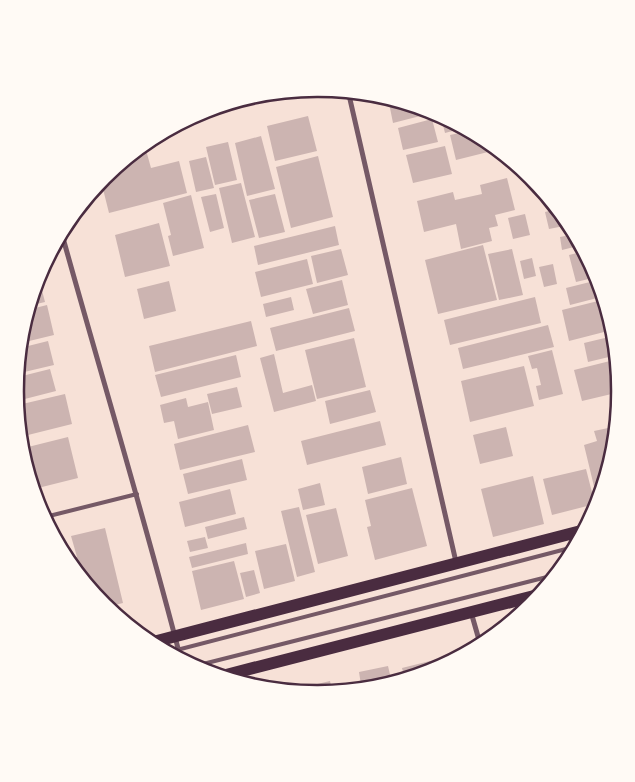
<svg xmlns="http://www.w3.org/2000/svg" width="635" height="782" font-family="'Archivo Narrow',sans-serif">
	<style>
		.building { fill: #ccb4b1 }
		.lines { fill: none; stroke-linecap: round; stroke-linejoin: round }
		.service { stroke: #755966; stroke-width: 4 }
		.minor { stroke: #755966; stroke-width: 5 }
		.primary { stroke: #4a2c40; stroke-width: 12 }
		.rim { fill: none; stroke: #4a2c40; stroke-width: 2.5 }
	</style>
	<rect width="100%" height="100%" fill="#f7e1d7"/>
	<!-- building -->
	<path class="building" d="M389,103L427,110L428,114L393,123Z
		M308,116L317,151L275,161L267,126Z
		M441,117L460,129L445,133Z
		M432,119L438,142L403,150L398,128Z
		M464,132L482,144L492,151L456,160L450,135Z
		M261,136L275,189L247,196L235,143Z
		M228,142L237,180L215,185L206,147Z
		M445,146L452,174L413,183L406,155Z
		M146,150L151,168L179,161L187,193L109,213L101,181L104,177Z
		M318,156L333,217L291,228L276,167Z
		M206,157L214,188L196,192L189,161Z
		M507,178L515,210L495,215L498,226L489,228L492,241L461,249L456,224L424,232L417,201L453,192L455,200L482,194L480,185Z
		M241,183L255,237L232,243L219,188Z
		M216,194L224,228L210,232L201,197Z
		M275,194L285,232L259,238L249,200Z
		M191,195L204,248L173,256L168,236L171,235L163,203Z
		M553,210L564,226L549,229L545,212Z
		M525,214L530,235L513,239L508,218Z
		M159,223L170,266L125,277L115,235Z
		M335,226L339,245L258,265L254,246Z
		M570,235L578,246L562,250L560,237Z
		M483,245L497,300L438,314L425,260Z
		M341,249L348,275L317,283L311,256Z
		M512,249L523,295L499,300L488,254Z
		M581,252L597,277L576,282L569,255Z
		M532,258L536,276L524,279L520,261Z
		M307,259L313,284L261,297L255,272Z
		M553,264L557,284L544,287L539,267Z
		M38,275L45,302L32,305L35,292Z
		M342,280L348,305L313,314L306,289Z
		M598,280L601,297L570,305L566,288Z
		M169,281L176,311L144,319L137,289Z
		M291,297L294,310L266,317L263,304Z
		M535,297L541,323L450,345L444,320Z
		M602,300L608,331L569,341L562,310Z
		M47,305L54,335L25,342L31,309Z
		M349,308L355,331L276,351L270,328Z
		M251,321L257,346L155,372L149,346Z
		M548,325L554,347L463,369L458,348Z
		M609,337L613,356L588,362L584,343Z
		M354,338L366,387L317,399L305,350Z
		M48,341L54,365L20,373L24,347Z
		M552,350L563,394L539,400L536,386L541,385L537,368L532,369L528,356Z
		M274,354L283,393L312,385L316,401L274,412L260,358Z
		M236,355L241,377L161,397L155,375Z
		M614,360L620,392L582,401L574,370Z
		M524,366L534,406L470,422L461,381Z
		M50,369L56,391L17,401L15,391L18,377Z
		M237,387L242,407L212,414L207,394Z
		M370,390L376,412L330,424L325,401Z
		M65,394L72,424L24,436L18,405Z
		M186,398L188,407L208,402L214,430L178,439L174,421L164,423L160,405Z
		M380,421L386,445L307,465L301,441Z
		M248,425L255,452L180,470L174,444Z
		M506,427L513,456L480,464L473,435Z
		M613,427L606,460L598,503L584,445L597,441L594,431Z
		M68,437L78,478L38,488L28,447Z
		M401,457L407,484L368,494L362,467Z
		M242,459L247,480L188,494L183,474Z
		M586,469L595,504L552,515L543,479Z
		M533,476L544,524L493,537L481,489Z
		M320,483L325,505L303,510L298,489Z
		M412,488L427,546L375,560L367,527L371,526L365,500Z
		M230,489L236,514L185,527L179,502Z
		M299,507L315,572L297,577L281,511Z
		M336,508L348,556L318,564L306,515Z
		M244,517L247,529L208,539L205,527Z
		M105,528L123,603L107,607L103,605L72,558L77,557L71,536Z
		M205,537L208,548L190,552L187,541Z
		M246,543L248,554L192,568L189,557Z
		M286,544L295,581L264,589L255,551Z
		M234,561L244,599L201,610L192,571Z
		M254,570L260,593L246,597L240,573Z
		M430,661L433,671L404,676L402,668Z
		M388,666L391,679L361,685L359,672Z
		M330,681L332,690L317,693L306,691L305,687Z"/>
	<g class="lines">
		<!-- service -->
		<path class="service" d="M45,517L137,494
			M173,651L570,548
			M195,666L551,576"/>
		<!-- minor -->
		<path class="minor" d="M349,95L456,562
			M63,238C102,378 144,516 180,656
			M471,612L479,640"/>
		<!-- primary -->
		<path class="primary" d="M157,641L581,531
			M226,675L538,595"/>
	</g>
	<!-- crop -->
	<path d="M0 0H635V782H0ZM317 97H318A293 293 0 0 1 611 390V392A293 293 0 0 1 318 685H317A293 293 0 0 1 24 392V390A293 293 0 0 1 317 97Z" fill="#fffaf5" fill-rule="evenodd"/>
	<path class="rim" d="M317 97H318A293 293 0 0 1 611 390V392A293 293 0 0 1 318 685H317A293 293 0 0 1 24 392V390A293 293 0 0 1 317 97Z"/>
</svg>
